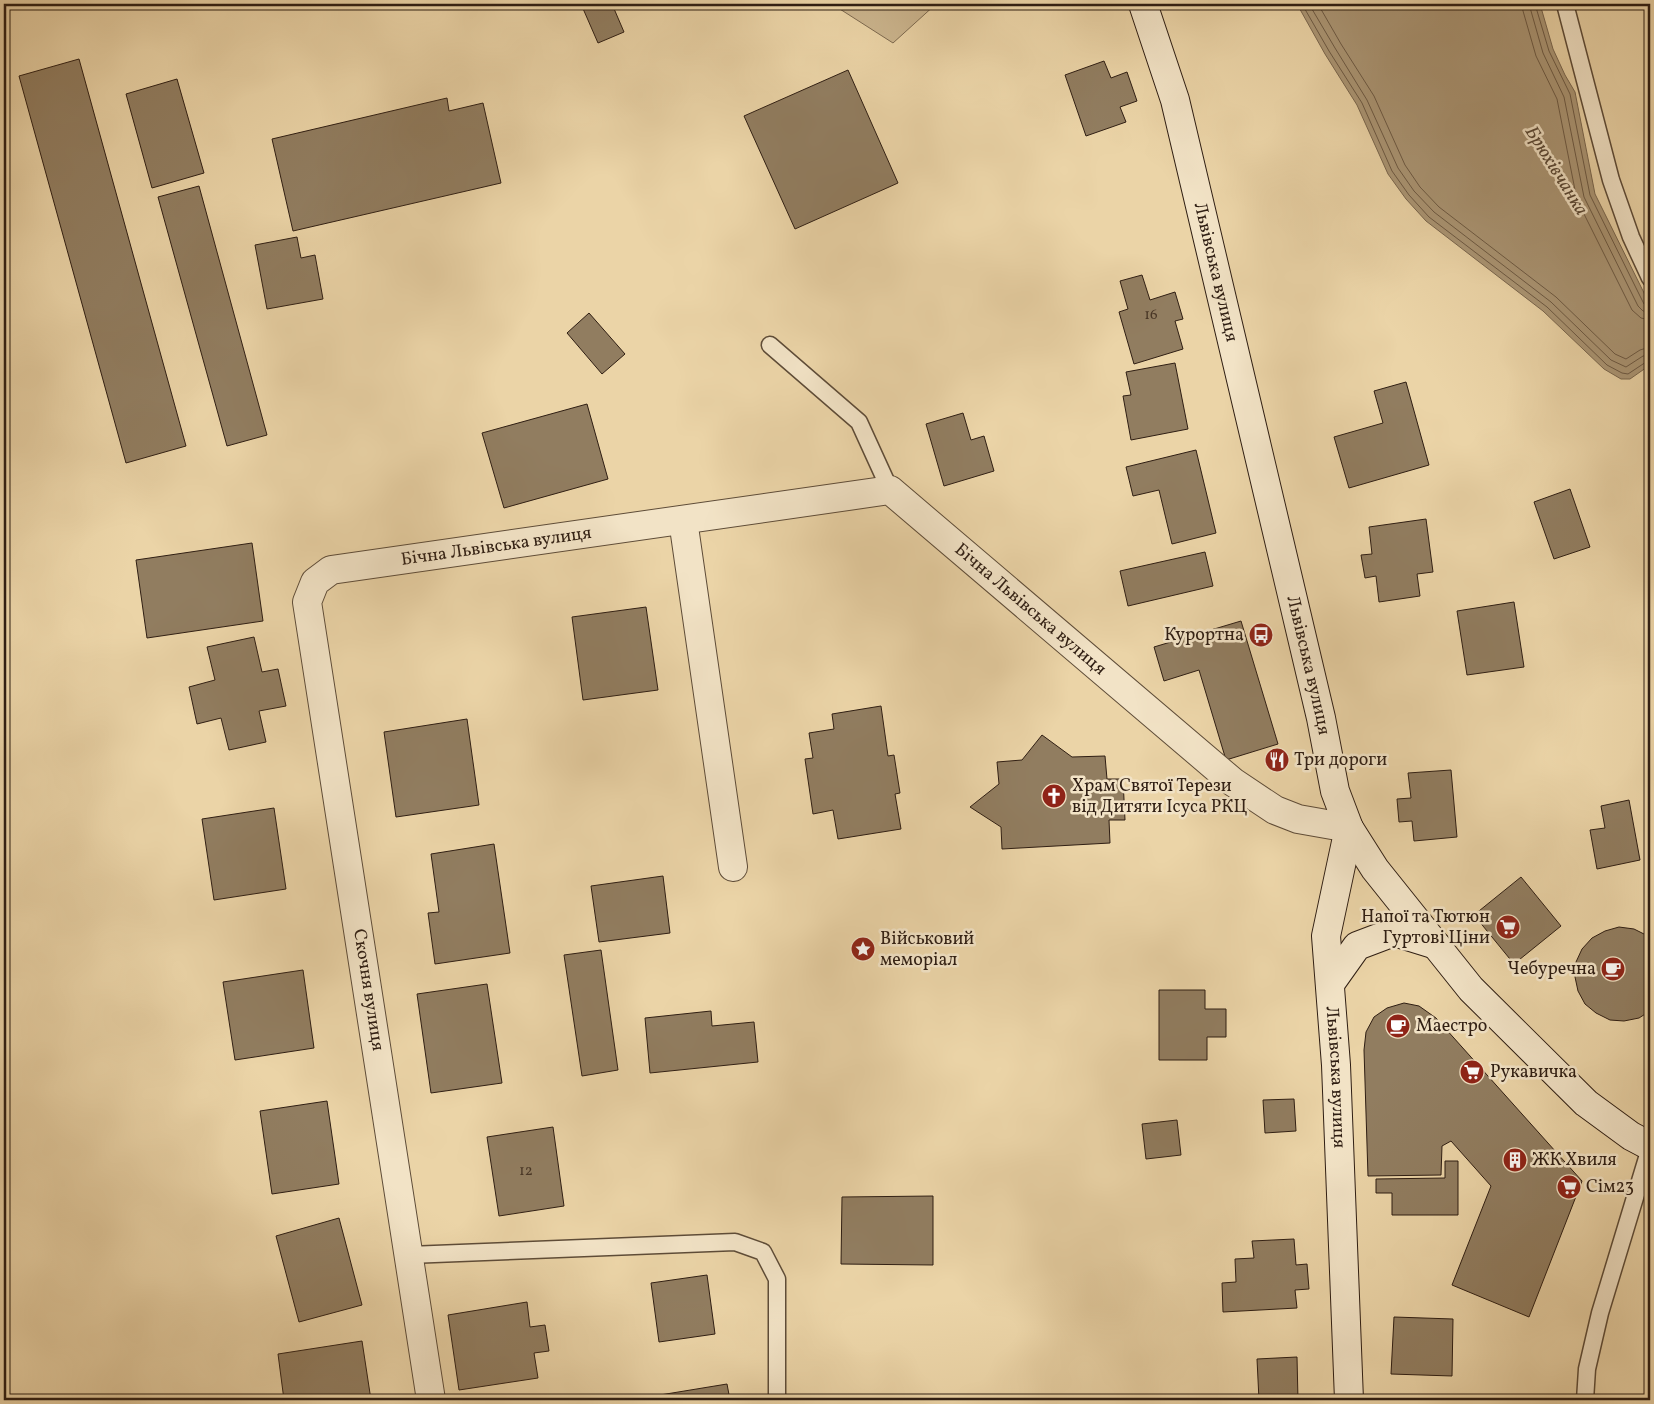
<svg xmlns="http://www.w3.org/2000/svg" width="1654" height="1404" font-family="Vollkorn,serif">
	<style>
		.green { fill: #cbb58e; stroke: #7d6a50 }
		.water { fill: #ab9675; stroke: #79664e }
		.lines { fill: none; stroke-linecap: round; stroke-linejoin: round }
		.shore { stroke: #6d5a44; stroke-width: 1 }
		.building { fill: #917d60; stroke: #2f1e13 }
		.lane-casing { stroke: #5e4c38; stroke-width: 19 }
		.street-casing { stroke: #5e4c38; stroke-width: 30 }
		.secondary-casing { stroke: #2f1e13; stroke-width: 30 }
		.lane { stroke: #f2e3c6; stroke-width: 16 }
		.street { stroke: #f2e3c6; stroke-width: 28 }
		.secondary { stroke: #f2e3c6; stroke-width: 28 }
		.labels { text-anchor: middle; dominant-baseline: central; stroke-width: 5; stroke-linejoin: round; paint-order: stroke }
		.number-label { font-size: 15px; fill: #483626 }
		.street-label { font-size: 18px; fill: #2f1e13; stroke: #f2e3c6 }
		.poi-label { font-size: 18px; fill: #2f1e13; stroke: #f2e3c6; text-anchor: start }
		.water-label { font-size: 19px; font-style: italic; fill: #5a4835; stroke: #f2e3c6 }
	</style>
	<rect width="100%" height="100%" fill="#ebd4a7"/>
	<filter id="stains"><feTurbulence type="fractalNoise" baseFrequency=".004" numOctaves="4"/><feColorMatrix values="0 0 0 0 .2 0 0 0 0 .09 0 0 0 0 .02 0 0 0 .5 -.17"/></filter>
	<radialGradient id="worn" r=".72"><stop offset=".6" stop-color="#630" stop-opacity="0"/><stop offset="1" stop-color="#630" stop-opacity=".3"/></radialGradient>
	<!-- green -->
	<path class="green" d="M832,4H936L893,43Z"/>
	<!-- water -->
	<path class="water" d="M1297,4H1540L1553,49L1565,75L1575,92L1595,194L1650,305V365L1630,379H1621L1604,369L1543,311L1426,221L1406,199L1388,174L1357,105L1325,54Z"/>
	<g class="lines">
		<!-- shore -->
		<path class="shore" d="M1302,4L1329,51L1362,103L1392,171L1409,195L1429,217L1547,307L1607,365L1622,373L1628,374L1646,362L1650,361
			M1309,4L1335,48L1367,100L1398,168L1414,191L1434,212L1551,302L1611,360L1626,367L1643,356L1650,355
			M1318,4L1341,44L1374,96L1405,165L1420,187L1439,207L1556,297L1615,354L1626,359L1640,350L1650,347
			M1521,4L1536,56L1557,99L1577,200L1632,310L1641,318L1650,320
			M1529,4L1543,53L1564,97L1584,197L1638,306L1643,311L1650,312
			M1535,4L1549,51L1570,94L1590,195L1639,294L1644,304L1650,306"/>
	</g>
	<!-- building -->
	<path class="building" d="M581,4H612L624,32L598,43Z
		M79,59L186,446L126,463L19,76Z
		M1104,61L1111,78L1127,72L1137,101L1120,107L1126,122L1086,136L1065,75Z
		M848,70L898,183L795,229L744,116Z
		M177,79L204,173L152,188L126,94Z
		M447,98L449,111L483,103L501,183L293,231L272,139Z
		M199,186L267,435L227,446L158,197Z
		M297,237L301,258L315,255L323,299L267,309L255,245Z
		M1142,275L1150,300L1175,292L1183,319L1175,321L1183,349L1134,364L1119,312L1128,309L1120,281Z
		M589,313L625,354L602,374L567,333Z
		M1175,363L1188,429L1131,440L1123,396L1131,395L1126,372Z
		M1406,382L1429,465L1349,488L1334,437L1383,423L1374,391Z
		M587,404L608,479L504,508L482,433Z
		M963,413L971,440L984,436L994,471L944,486L926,424Z
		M1196,450L1216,533L1172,544L1159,490L1133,496L1126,467Z
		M1570,489L1590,547L1554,559L1534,502Z
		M1426,519L1433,572L1417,574L1420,596L1379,602L1376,576L1365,578L1361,555L1372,554L1369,527Z
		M252,543L263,621L147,638L136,560Z
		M1205,552L1213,586L1128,606L1120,571Z
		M1514,602L1524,667L1467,675L1457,611Z
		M646,607L658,690L583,700L572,617Z
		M1241,621L1278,744L1226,760L1199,670L1164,681L1154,647Z
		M254,637L262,672L278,669L286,706L259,711L266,742L229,750L221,718L197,724L189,687L215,680L207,647Z
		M881,706L888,756L894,755L900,793L895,794L901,829L838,839L833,810L813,814L805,759L813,758L809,733L834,729L832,714Z
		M467,719L479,805L396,817L384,732Z
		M1042,735L1072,757L1105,756L1107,779H1123L1125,820H1109L1110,843L1002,849L1001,827L970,807L999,784L997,762L1022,760Z
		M1451,770L1457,837L1414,841L1412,821L1399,822L1397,799L1411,798L1408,773Z
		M1629,800L1640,860L1597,869L1590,830L1605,828L1601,806Z
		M274,808L286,889L214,900L202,819Z
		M494,844L510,953L435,964L428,913L439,912L431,854Z
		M663,876L670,933L599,942L591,886Z
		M1521,877L1561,926L1514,964L1474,915Z
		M1619,927L1634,929L1650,937V1011L1639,1018L1624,1021L1610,1020L1596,1013L1585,1004L1578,991L1575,977L1576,962L1582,949L1592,938L1605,931Z
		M601,950L618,1070L582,1076L564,955Z
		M303,970L314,1048L235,1060L223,982Z
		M487,984L502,1083L431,1093L417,994Z
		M1159,990H1205V1009H1226V1037H1207V1060H1159Z
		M1404,1003L1419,1006L1436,1018L1582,1181L1529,1317L1452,1285L1491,1186L1451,1141L1442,1146L1441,1175L1368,1176L1364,1050L1366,1032L1374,1017L1387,1008Z
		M711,1011L712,1026L754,1022L758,1062L650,1073L645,1018Z
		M1294,1099L1296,1131L1265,1133L1263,1100Z
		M327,1101L339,1184L272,1194L260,1111Z
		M1177,1120L1181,1155L1146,1159L1142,1124Z
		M553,1127L564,1206L499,1216L487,1137Z
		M1445,1161H1458V1215H1392V1193H1376V1179L1445,1178Z
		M933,1196V1265L841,1264L842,1197Z
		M339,1218L362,1305L299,1322L276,1236Z
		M1294,1239L1296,1265L1307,1264L1309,1289L1295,1290L1297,1308L1223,1312L1222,1283L1236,1282L1235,1259L1254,1258L1252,1241Z
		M707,1275L715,1334L659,1342L651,1283Z
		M527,1302L530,1327L545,1325L549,1351L534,1353L538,1378L459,1390L448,1315Z
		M1394,1317L1453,1319L1452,1376L1391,1374Z
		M362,1341L371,1400H284L278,1354Z
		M1297,1357L1298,1400H1259L1257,1359Z
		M727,1384L730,1400H661L660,1395Z"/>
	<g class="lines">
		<defs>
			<path id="lane" d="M1565,4L1611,180L1631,237L1650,278
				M770,345L859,422L890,490
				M409,1255L735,1242L763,1252L777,1279V1400
				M1585,1400L1587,1369L1600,1313L1650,1148"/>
			<g id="street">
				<path d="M683,520L733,867"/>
				<path id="s1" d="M431,1400L307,602L315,582L331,570L890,490L1233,782L1275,810L1298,819L1349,828"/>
			</g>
			<g id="secondary">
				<path id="s2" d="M1143,4L1175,100L1321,718L1335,791L1349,828L1326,936L1336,1065L1349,1400"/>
				<path d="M1349,828L1375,869L1471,989L1586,1103L1631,1136L1650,1146"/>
				<path d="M1330,984L1357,946L1394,932L1436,945"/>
			</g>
		</defs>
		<!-- lane casing -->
		<use href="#lane" class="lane-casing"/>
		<!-- street casing -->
		<use href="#street" class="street-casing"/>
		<!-- secondary casing -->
		<use href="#secondary" class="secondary-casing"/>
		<!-- lane -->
		<use href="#lane" class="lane"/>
		<!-- street -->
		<use href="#street" class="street"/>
		<!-- secondary -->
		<use href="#secondary" class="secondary"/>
	</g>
	<!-- icons -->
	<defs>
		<symbol id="bus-disc" viewBox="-11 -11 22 22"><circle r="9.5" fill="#8f2418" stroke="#f2e3c6"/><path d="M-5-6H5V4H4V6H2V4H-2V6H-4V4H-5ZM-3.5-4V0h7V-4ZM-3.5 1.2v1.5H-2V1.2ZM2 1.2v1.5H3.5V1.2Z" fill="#fff"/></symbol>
		<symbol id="restaurant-disc" viewBox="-11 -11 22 22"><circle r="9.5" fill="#8f2418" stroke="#f2e3c6"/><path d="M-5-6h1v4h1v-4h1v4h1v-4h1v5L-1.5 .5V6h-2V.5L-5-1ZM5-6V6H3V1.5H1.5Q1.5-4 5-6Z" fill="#fff"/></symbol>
		<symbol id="church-disc" viewBox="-11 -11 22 22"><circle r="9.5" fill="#8f2418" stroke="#f2e3c6"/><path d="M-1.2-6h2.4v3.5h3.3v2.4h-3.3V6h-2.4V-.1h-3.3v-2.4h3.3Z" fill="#fff"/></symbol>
		<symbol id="supermarket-disc" viewBox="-11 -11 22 22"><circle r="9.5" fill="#8f2418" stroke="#f2e3c6"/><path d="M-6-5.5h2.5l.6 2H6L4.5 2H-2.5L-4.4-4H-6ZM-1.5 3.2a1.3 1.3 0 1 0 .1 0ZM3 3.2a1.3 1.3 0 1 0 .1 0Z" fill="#fff"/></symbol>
		<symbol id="sight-disc" viewBox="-11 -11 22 22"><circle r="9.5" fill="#8f2418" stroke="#f2e3c6"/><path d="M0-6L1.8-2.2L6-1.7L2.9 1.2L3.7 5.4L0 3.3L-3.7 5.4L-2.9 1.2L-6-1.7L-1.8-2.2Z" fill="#fff"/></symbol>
		<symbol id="cafe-disc" viewBox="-11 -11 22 22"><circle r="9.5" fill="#8f2418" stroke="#f2e3c6"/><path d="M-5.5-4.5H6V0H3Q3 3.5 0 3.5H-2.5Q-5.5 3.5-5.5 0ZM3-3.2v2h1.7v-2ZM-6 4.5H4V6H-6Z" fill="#fff"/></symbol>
		<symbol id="building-disc" viewBox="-11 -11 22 22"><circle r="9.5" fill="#8f2418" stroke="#f2e3c6"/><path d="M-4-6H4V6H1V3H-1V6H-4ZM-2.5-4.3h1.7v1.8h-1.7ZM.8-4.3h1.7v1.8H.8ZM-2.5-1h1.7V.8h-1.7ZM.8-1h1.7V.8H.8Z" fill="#fff"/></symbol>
	</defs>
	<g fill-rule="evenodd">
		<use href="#bus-disc" x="1247" y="621" width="28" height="28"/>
		<use href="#restaurant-disc" x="1263" y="746" width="28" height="28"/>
		<use href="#church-disc" x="1040" y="782" width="28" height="28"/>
		<use href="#supermarket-disc" x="1494" y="913" width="28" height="28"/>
		<use href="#sight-disc" x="849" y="935" width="28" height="28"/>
		<use href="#cafe-disc" x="1599" y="955" width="28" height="28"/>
		<use href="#cafe-disc" x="1384" y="1012" width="28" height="28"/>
		<use href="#supermarket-disc" x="1458" y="1058" width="28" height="28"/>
		<use href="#building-disc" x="1501" y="1146" width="28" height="28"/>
		<use href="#supermarket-disc" x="1555" y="1173" width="28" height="28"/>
	</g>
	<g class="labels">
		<!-- number labels -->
		<g class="number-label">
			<text x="1151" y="315">16</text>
			<text x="526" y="1171">12</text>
		</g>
		<!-- street labels -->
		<g class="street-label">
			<text stroke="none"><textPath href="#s2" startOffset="278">Львівська вулиця</textPath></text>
			<text stroke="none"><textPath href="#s1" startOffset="1016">Бічна Львівська вулиця</textPath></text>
			<text stroke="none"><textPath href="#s1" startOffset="1598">Бічна Львівська вулиця</textPath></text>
			<text stroke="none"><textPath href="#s2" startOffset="682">Львівська вулиця</textPath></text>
			<text transform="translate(368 990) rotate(81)">Скочня вулиця</text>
			<text stroke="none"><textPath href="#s2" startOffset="1102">Львівська вулиця</textPath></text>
		</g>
		<!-- poi labels -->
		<g class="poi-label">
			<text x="1244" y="635" text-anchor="end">Курортна</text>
			<text x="1294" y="760">Три дороги</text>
			<text x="1072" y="786">Храм Святої Терези<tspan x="1072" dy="21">від Дитяти Ісуса РКЦ</tspan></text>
			<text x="1490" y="917" text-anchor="end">Напої та Тютюн<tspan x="1490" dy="21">Гуртові Ціни</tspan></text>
			<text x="880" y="939">Військовий<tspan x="880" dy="21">меморіал</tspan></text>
			<text x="1596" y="969" text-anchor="end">Чебуречна</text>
			<text x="1416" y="1026">Маестро</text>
			<text x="1490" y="1072">Рукавичка</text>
			<text x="1532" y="1160">ЖК Хвиля</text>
			<text x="1586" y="1187">Сім23</text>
		</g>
		<!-- water labels -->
		<g class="water-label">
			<text transform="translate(1556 171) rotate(58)">Брюхівчанка</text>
		</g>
	</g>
	<!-- margin -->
	<rect width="1654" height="1404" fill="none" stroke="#ebd4a7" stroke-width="20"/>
	<rect x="5" y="5" width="1644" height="1394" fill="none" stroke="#2f1e13" stroke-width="2.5"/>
	<rect x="10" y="10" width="1634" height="1384" fill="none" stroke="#2f1e13"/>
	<rect width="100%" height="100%" filter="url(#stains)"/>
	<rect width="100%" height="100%" fill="url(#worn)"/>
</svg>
